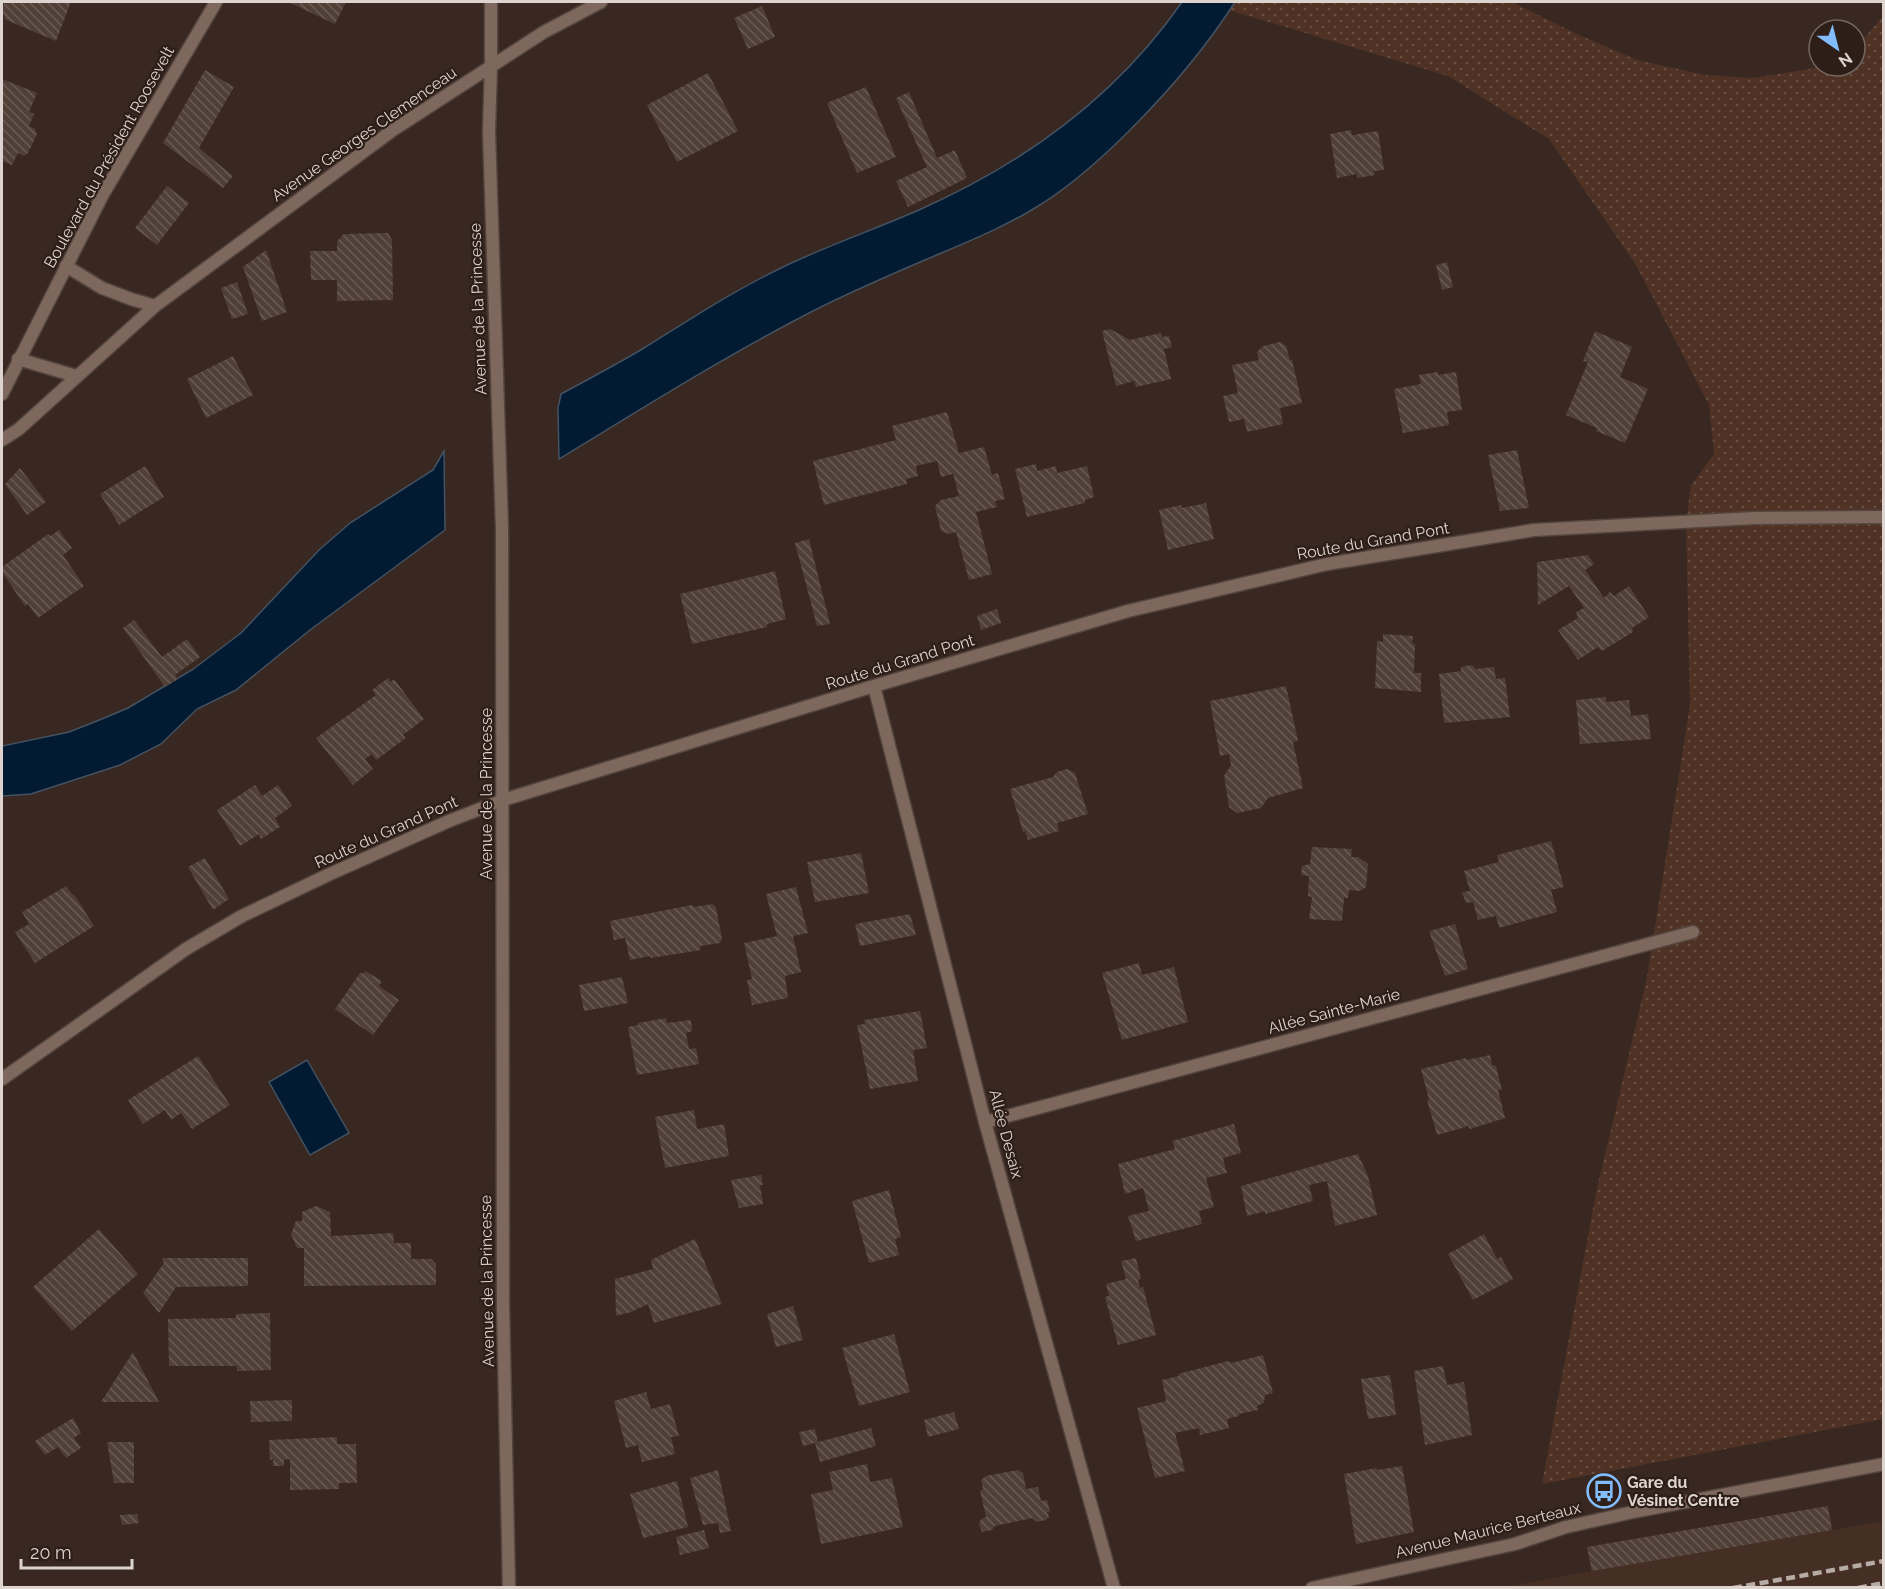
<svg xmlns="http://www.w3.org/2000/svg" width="1885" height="1589" font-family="Raleway,sans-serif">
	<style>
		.built { fill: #452f25 }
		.green { fill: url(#green-dots) }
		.water { fill: #021a32; stroke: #445261; stroke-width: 1.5 }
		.building { fill: url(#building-back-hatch) }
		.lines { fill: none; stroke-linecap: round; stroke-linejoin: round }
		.minor-casing { stroke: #53443d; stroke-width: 15 }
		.tertiary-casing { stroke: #53443d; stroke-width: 15 }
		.minor { stroke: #7e685e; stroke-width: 12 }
		.tertiary { stroke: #7e685e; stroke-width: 12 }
		.rail { stroke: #b7aba6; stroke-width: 4.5; stroke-dasharray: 9 4.5; stroke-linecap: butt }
		.labels { text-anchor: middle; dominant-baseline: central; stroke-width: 4.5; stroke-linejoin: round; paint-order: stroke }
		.street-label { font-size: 16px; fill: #ded4cf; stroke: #2d1e18 }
		.poi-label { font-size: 16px; font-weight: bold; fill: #ded4cf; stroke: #2d1e18; text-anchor: start }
	</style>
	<defs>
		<pattern id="green-dots" width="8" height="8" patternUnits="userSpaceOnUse" patternTransform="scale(1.5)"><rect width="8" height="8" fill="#4f3224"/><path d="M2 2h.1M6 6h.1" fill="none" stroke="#684f43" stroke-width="1.8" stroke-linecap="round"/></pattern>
		<pattern id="building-back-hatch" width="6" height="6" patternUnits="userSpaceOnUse" patternTransform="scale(1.5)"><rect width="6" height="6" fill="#514038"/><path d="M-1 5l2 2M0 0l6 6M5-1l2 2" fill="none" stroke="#6a5b54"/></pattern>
	</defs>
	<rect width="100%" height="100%" fill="#382821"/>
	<!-- built -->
	<path class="built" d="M1828,1506L1832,1530L1883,1521V1587L1500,1588L1591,1571L1587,1547Z"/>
	<!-- green -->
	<path class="green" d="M1232,2H1512L1579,35L1637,60L1705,75L1752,78L1810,69L1819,66H1855V49L1883,16V1419L1542,1484L1596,1193L1647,978L1690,705L1686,522L1691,485L1714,454L1709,405L1636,265L1549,139L1448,76L1229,10Z"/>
	<!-- water -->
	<path class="water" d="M1182,2H1235C1205,49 1169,91 1129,131C1100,160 1070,187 1035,208C1002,228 967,242 932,257C892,274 852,291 813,311C725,356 643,408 559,459L558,408L561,394C589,379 617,364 644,348C689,320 733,291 781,268C826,246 873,230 919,210C1025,163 1116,97 1182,2Z
		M444,451L445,530L310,630L236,690L197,709L161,744L120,765L31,794L2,796V746L69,732L97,721L128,708L192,670L241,633L319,550L350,523L433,470Z
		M307,1060L349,1133L310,1155L269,1082Z"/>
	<!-- building -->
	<path class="building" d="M5,2H71L56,41L4,19L5,17L2,12V8Z
		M288,2H346L335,24Z
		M762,6L775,37L748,49L734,18Z
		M205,70L234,87L199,148L233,176L223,188L163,143Z
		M708,73L738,131L677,162L647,105Z
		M2,79L37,93L29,112L34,114L29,126L35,129L37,134L28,153L24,156L18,153L12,165L2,161Z
		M866,87L896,157L857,173L827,103Z
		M909,92L937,158L955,150L967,178L908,207L896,181L927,167L896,98Z
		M1351,130L1352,135L1378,131L1384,170L1374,171L1375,175L1357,178V174L1337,178L1330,134Z
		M167,186L189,203L157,245L135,228Z
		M388,233L392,240L393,300L337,301V280H311L310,251H337V241L344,234Z
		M266,250L287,312L262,321L243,267Z
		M1447,262L1453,287L1442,290L1436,265Z
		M237,282L248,314L232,319L221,288Z
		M1110,329L1130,340L1161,333L1162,337L1169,336L1172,347L1164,349L1171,379L1136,387L1134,381L1116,386L1102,331Z
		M1595,331L1632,347L1620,377L1648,389L1625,443L1596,431L1597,428L1566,415L1588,362L1583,361Z
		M1280,342L1286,346L1290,360H1292L1302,403L1280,408L1283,424L1247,432L1244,419L1229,422L1223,396L1238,393L1232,365L1259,360L1257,352L1263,346Z
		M233,356L253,395L206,418L187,379Z
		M1438,372V375L1456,372L1462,410L1447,412L1449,425L1403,433L1394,389L1421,384L1419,375Z
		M947,412L959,453L984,447L992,475L998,473L1005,499L995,501L997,507L976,512L992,574L969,580L956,532L949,534L941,531L935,506L941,500L959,496L953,474L941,477L937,461L916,466L918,476L906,479L907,484L824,505L813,461L896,440L892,426Z
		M1517,450L1529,508L1500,511L1488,455Z
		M1036,464L1037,471L1056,466L1057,473L1087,466L1094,497L1085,500V503L1027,517L1015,469Z
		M145,466L164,497L119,525L100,494Z
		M20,468L46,502L27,515L5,484Z
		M1206,503L1214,539L1168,550L1159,510L1181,505L1182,508Z
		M59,530L72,548L63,555L84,586L38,618L28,604L25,606L2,572V567L48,534L50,536Z
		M809,539L830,624L817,626L795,543Z
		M1588,555L1594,564L1585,570L1604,598L1610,592L1614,596L1629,586L1649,617L1632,628L1633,632L1602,651L1598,647L1578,660L1558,630L1578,618L1576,612L1584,608L1569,586L1538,605L1537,562Z
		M775,571L786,619L767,624V627L692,644L680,594Z
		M997,609L1001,623L981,630L977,616Z
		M134,620L162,657L187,639L200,657L175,675L178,679L165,687L123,628Z
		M1383,634L1413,636L1412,644H1415L1414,673H1421V692L1375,688L1377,641L1383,642Z
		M1472,665L1476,669L1494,667L1496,679L1505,678L1510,717L1444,723L1439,674L1461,671V667Z
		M388,678L391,682L394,679L424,719L403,735L406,738L376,760L372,754L365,759L373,769L353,785L316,738L376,695L372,690Z
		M1286,686L1298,741L1293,742L1303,788L1268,798L1261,808L1237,813L1229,807L1224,776L1231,765L1229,754L1220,756L1210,701Z
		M1606,697V702L1629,700L1631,716L1648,714L1651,739L1580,744L1576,700Z
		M1067,769L1075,773L1088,814L1057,823L1059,831L1028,840L1025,831L1023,832L1010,789L1053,777L1057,772Z
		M255,785L262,796L278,785L292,806L275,818L280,827L261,839L259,834L240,846L217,810Z
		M1551,841L1564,887L1551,890L1557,912L1499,928L1496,916L1478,920L1473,902L1466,903L1462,892L1470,891L1464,871L1499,862L1497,855Z
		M1312,847L1352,849L1351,857H1358L1368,864L1366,887L1360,891L1349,890L1348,898H1344L1342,921L1309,919L1312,897L1308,896L1309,876L1301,875L1302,866L1310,864Z
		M861,853L869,893L815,902L807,862Z
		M205,858L229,899L213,910L188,867Z
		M66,886L72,894L75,896L94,926L35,963L15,932L29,924L22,912Z
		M796,887L808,933L793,936L801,972L785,976L788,998L752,1005L747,980L752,979L744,943L777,936L766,894Z
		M712,904L716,907L722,939L720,943L700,946L701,950L651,958L650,956L630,960L625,938L614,940L610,921L692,905L694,907Z
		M910,914L916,935L860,946L855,924Z
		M1455,924L1468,969L1445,976L1429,931Z
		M1139,963L1142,975L1174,967L1188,1022L1122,1040L1102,973Z
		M365,971L382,981L379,986L399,1000L373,1035L335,1009L360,973L363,974Z
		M622,977L628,1003L584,1011L579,985Z
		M920,1011L927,1048L913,1050L918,1081L870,1089L857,1025L865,1024L864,1020Z
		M666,1018L667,1023L691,1020L692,1031L686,1033L689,1049L696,1048L699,1064L637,1075L628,1027L638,1025V1023Z
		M1490,1055L1492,1065L1496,1066L1502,1090H1498L1505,1118L1470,1129L1467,1125L1466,1127L1437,1135L1427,1100H1429L1421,1069L1466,1058L1467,1060Z
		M198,1056L230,1105L192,1129L181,1113L171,1120L165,1110L143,1124L128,1100Z
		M694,1110L697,1129L724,1124L729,1156L665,1168L655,1117Z
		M1234,1124L1241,1153L1223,1158L1227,1173L1206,1178L1214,1207L1199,1211L1202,1224L1136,1241L1128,1216L1149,1211L1143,1188L1125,1194L1118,1164L1175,1149L1172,1141Z
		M1358,1154L1368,1176L1377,1215L1335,1226L1327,1181L1309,1185L1313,1201L1265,1214V1211L1247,1216L1241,1186Z
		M761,1175L763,1185H760L763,1204L739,1208L731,1180Z
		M889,1190L901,1237L895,1239L899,1255L869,1263L852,1201Z
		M316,1206L330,1212L331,1236L393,1233L394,1243H411V1259H431L436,1264V1285L304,1286V1248H297L291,1234L296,1221H302V1212Z
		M99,1229L138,1274L72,1331L33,1287Z
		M1484,1234L1497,1259L1501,1257L1513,1279L1473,1300L1448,1254Z
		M695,1239L722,1304L654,1323L648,1304L631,1312L616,1316L615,1279L653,1269L651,1260Z
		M162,1258H248V1286L176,1287L159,1313L143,1293L164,1263Z
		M1136,1258L1141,1279L1138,1280L1140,1288L1143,1287L1156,1335L1118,1345L1105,1297L1109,1296L1106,1284L1126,1279L1121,1261Z
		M793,1306L803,1340L776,1347L767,1314Z
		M270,1313L271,1370L237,1371V1366H169L168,1319L236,1318V1314Z
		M894,1334L910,1392L859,1406L842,1348Z
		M133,1352L159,1402H101Z
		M1263,1355L1273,1393L1265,1395L1264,1403L1257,1406L1258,1410L1239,1414V1416L1227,1419L1229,1428L1200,1435L1199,1428L1175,1433L1185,1471L1155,1478L1137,1408L1166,1401L1162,1380L1179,1376L1178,1374L1228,1361L1231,1363Z
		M1443,1366L1447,1385L1464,1382L1472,1435L1425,1445L1414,1371Z
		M1390,1375L1396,1415L1368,1419L1361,1379Z
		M646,1392L651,1409L670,1404L679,1436L671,1437L675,1454L642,1462L638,1445L626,1448L614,1401Z
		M292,1400V1421L251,1422L250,1401Z
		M954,1412L959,1429L928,1437L924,1420Z
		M73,1418L81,1433L74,1438L81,1448L66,1458L58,1447L45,1455L35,1441Z
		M871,1428L876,1446L820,1462L815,1443L803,1446L799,1432L815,1429L818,1442Z
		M337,1437V1444H356L357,1483H339V1489L290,1490V1459L284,1460V1466H273V1459L270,1460L269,1440Z
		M107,1442H134V1483H114Z
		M867,1464L870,1482L892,1478L903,1527L821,1544L811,1494L833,1490L829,1472Z
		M1402,1466L1414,1532L1356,1544L1344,1474L1377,1468V1470Z
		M718,1470L731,1531L720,1533L718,1523L703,1525L690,1478Z
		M1018,1470L1023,1473L1026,1489L1038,1487L1041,1501L1047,1500L1050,1512H1047L1049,1517L1046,1520L1037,1522L1032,1518L995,1526L992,1530L982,1532L979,1524L981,1519L986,1517L980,1491L983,1489L981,1480L986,1476Z
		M677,1481L688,1527L643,1538L630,1494Z
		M1828,1506L1832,1530L1592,1571L1587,1547Z
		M137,1514L139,1523L122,1525L120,1515Z
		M704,1530L709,1548L680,1555L676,1537Z"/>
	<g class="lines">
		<defs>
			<path id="minor" d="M66,266L102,288L131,299L155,306
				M18,359L76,376
				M2,440L19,429L155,306L393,130L544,32L601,2
				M874,686L985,1122L1114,1588
				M2,1079L186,949L242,916L330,874L449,821L503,800L874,686L1128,611L1327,564L1534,530L1755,518L1884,517
				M985,1122L1693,932
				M1312,1588L1515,1544L1566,1527L1633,1512L1884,1464"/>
			<path id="tertiary" d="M491,2V64L489,132L502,528L503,1305L509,1588
				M2,394L102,196L216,2"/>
		</defs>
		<!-- minor casing -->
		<use href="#minor" class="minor-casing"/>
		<!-- tertiary casing -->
		<use href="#tertiary" class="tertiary-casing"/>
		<!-- minor -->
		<use href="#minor" class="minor"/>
		<!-- tertiary -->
		<use href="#tertiary" class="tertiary"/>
		<!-- rail -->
		<path class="rail" d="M1733,1588L1884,1561
			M1858,1588L1884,1583"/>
	</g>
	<!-- icons -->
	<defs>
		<symbol id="bus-ring" viewBox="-11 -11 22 22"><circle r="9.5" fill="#2d1e18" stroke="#82bcfa" stroke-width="1.5"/><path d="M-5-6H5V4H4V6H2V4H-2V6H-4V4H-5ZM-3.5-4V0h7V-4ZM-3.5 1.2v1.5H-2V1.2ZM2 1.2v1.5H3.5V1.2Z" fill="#82bcfa"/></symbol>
	</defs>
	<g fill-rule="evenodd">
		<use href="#bus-ring" x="1585" y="1472" width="38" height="38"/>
	</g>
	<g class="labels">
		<!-- street labels -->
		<g class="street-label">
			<text transform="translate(364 134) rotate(-35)">Avenue Georges Clemenceau</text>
			<text transform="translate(109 157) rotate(-61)">Boulevard du Président Roosevelt</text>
			<text transform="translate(478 309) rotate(-92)">Avenue de la Princesse</text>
			<text transform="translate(1373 541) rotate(-10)">Route du Grand Pont</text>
			<text transform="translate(900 662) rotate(-17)">Route du Grand Pont</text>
			<text transform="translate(486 794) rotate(-90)">Avenue de la Princesse</text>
			<text transform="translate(386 832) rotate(-24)">Route du Grand Pont</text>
			<text transform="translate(1334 1011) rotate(-15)">Allée Sainte-Marie</text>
			<text transform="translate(1006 1134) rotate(75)">Allée Desaix</text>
			<text transform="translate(487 1281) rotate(-91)">Avenue de la Princesse</text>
			<text transform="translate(1488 1530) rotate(-14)">Avenue Maurice Berteaux</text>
		</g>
		<!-- poi labels -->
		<g class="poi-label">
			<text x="1627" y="1482">Gare du<tspan x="1627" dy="18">Vésinet Centre</tspan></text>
		</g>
	</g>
	<!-- border -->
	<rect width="1885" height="1589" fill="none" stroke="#ded4cf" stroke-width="6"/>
	<!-- north arrow -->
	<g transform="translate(1837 48) rotate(145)"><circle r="28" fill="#2d1e18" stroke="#746761" stroke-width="1.5"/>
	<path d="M0-4.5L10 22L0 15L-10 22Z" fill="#82bcfa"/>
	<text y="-9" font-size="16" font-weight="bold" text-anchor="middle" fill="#ded4cf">N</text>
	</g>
	<!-- scale -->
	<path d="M21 1559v9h111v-9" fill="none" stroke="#ded4cf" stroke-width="3"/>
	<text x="30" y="1559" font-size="18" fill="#ded4cf" stroke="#2d1e18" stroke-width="4.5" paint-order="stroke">20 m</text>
</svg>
